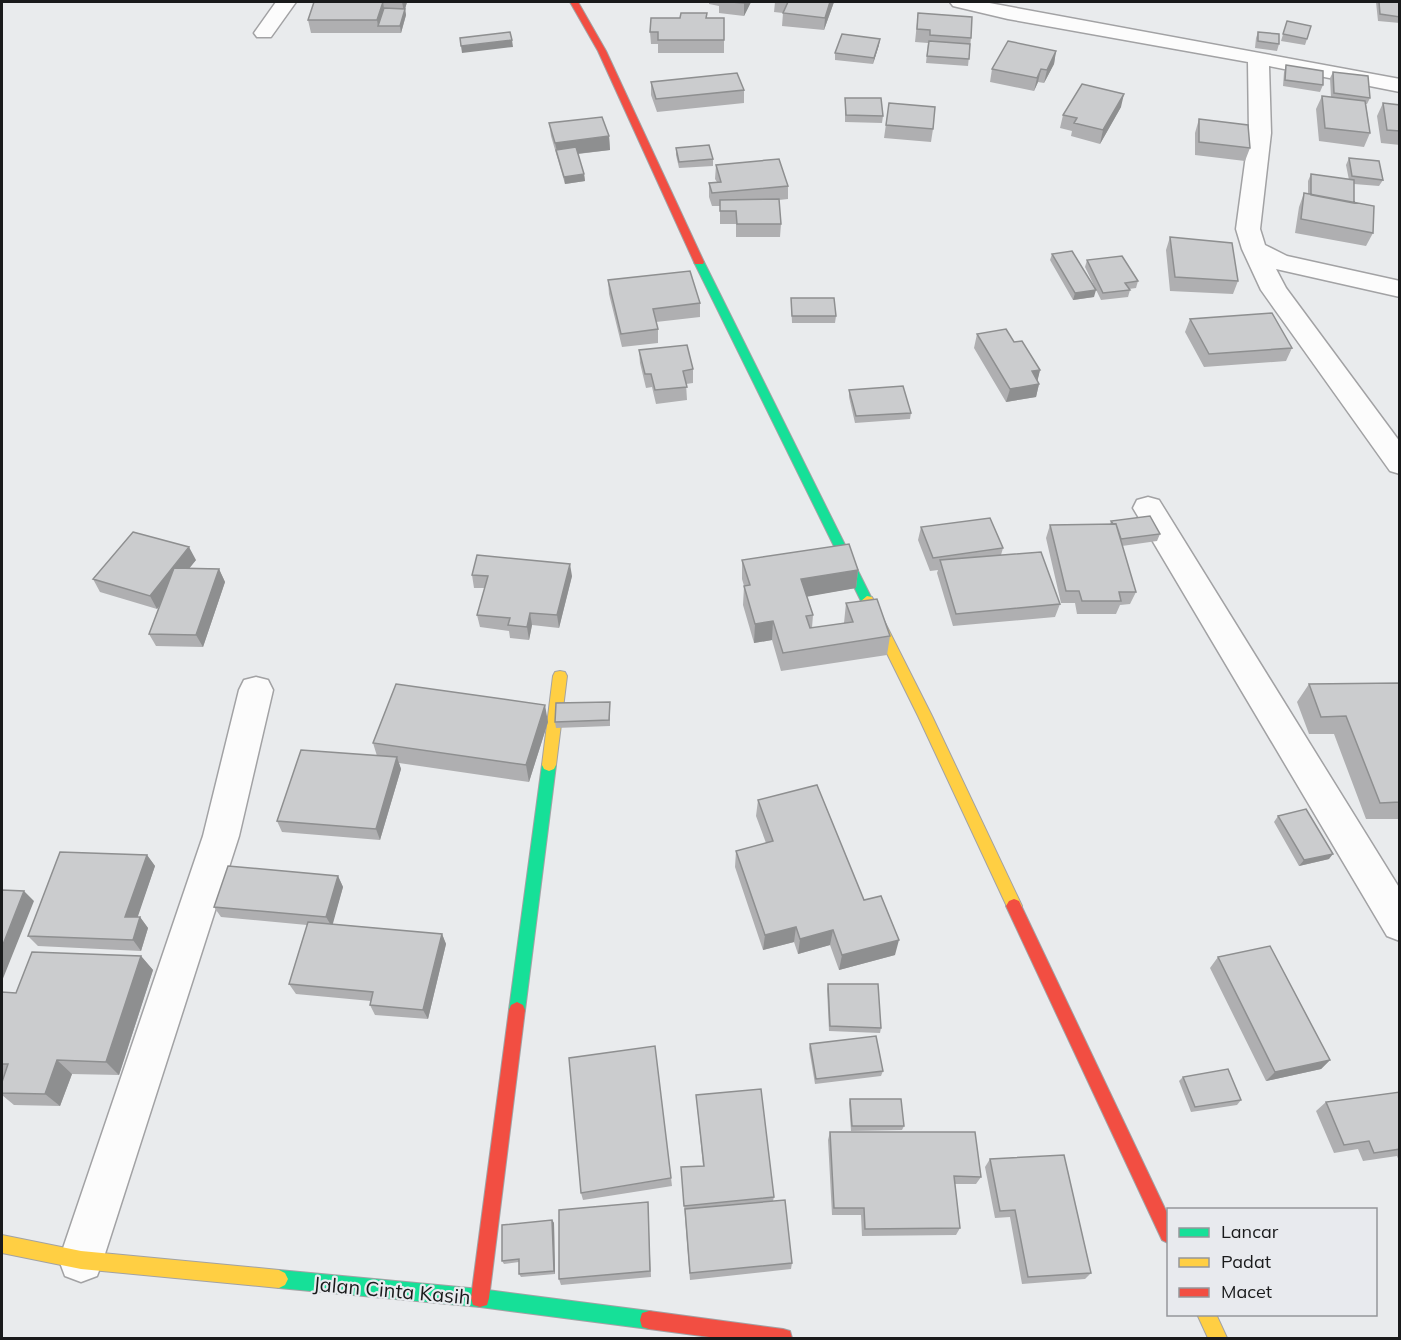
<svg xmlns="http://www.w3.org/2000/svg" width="1401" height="1340" font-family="Mulish,sans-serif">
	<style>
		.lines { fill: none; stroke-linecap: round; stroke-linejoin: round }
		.street-casing { stroke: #a2a2a4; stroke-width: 3 }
		.fast-casing { stroke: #a2a2a4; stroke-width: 2 }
		.slow-casing { stroke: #a2a2a4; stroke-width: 2 }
		.jam-casing { stroke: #a2a2a4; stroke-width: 2 }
		.street { fill: #fcfcfc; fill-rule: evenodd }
		.fast { fill: #16e098; fill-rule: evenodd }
		.slow { fill: #ffcf43; fill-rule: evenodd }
		.jam { fill: #f24e42; fill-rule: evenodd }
		.wall { fill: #afafb1 }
		.shaded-wall { fill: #8e8f90 }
		.building { fill: #cbccce; stroke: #8e8f90; stroke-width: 1.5 }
		.labels { text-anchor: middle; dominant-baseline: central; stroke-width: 4.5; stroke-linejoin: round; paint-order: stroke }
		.near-street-label { font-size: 20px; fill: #191a1b; stroke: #e8eaee }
	</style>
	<rect width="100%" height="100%" fill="#e9ebed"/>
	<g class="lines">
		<defs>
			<path id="street" d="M276,2H296L271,37H257L254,33Z
				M950,2H984L1400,79V92L1269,66L1271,133L1260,229L1265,245L1287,256L1400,281V297L1276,269L1286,288L1400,442V474L1390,471L1261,290L1242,249L1236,229L1249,133L1248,62L1008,19L953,6Z
				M1148,497L1159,500L1400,889V941L1387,936L1133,508L1137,500Z
				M256,677L268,680L273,690L239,836L103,1260L97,1276L81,1282L65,1276L59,1260L203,836L239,690L244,680Z"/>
			<path id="fast" d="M699,259L704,262L873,601L872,605L867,606L861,601L694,262Z
				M549,759L554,761L556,765L525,1010L523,1015L517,1018L511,1015L509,1010L542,765L544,761Z
				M279,1270L480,1289L649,1311L656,1313L658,1320L656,1327L649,1329L480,1307L279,1288L273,1285L270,1279L273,1273Z"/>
			<path id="slow" d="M867,596L872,597L932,716L1022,906L1019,911L1014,913L1009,911L918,716L861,601Z
				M560,671L565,672L567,676L556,765L554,769L549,771L544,769L542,765L553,676L555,672Z
				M2,1235L81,1251L279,1270L285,1273L288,1279L285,1285L279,1288L81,1269L2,1253Z
				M1197,1314H1216L1227,1338H1208Z"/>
			<path id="jam" d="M570,2H578L606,51L704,262L703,264H695L694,262L598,51Z
				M1014,899L1019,901L1168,1215V1243L1162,1240L1006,906L1009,901Z
				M517,1002L523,1005L525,1010L489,1298L487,1305L480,1307L473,1305L471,1298L509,1010L511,1005Z
				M649,1311L783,1329L790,1331L792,1338H717L649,1329L642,1327L640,1320L642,1313Z"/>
		</defs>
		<!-- street casing -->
		<use href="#street" class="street-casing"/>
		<!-- fast casing -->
		<use href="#fast" class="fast-casing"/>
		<!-- slow casing -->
		<use href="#slow" class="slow-casing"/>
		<!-- jam casing -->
		<use href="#jam" class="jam-casing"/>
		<!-- street -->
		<use href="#street" class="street"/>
		<!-- fast -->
		<use href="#fast" class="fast"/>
		<!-- slow -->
		<use href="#slow" class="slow"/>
		<!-- jam -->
		<use href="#jam" class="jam"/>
	</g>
	<!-- wall -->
	<path class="wall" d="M354,2H407L405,9L406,15L401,33H311L308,20Z
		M709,2H751L744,16L719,13V6L709,4Z
		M775,2H834L824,30L782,26L783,13L774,12Z
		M1376,2H1400V23L1378,21Z
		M918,13L971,38L968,66L926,63L928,43L915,42Z
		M706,18H724V53H658V44H651L650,32Z
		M1287,21L1307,39L1305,45L1281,41Z
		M1258,32L1279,44L1277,51L1255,48L1256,38Z
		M879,45L873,64L835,60V53Z
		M1056,51L1054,64L1044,83L1038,82L1034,91L990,82L992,69Z
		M1286,65L1323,85L1320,92L1283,86L1284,72Z
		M1333,72L1370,98L1367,104H1366L1370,133L1364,147L1319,141L1316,109L1322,96L1331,97L1330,78Z
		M651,82L744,90V103L657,112L651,95Z
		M845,98L883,116L882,123L845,122Z
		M889,103L933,129L931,142L884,138Z
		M1383,103L1400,105V145L1381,143L1377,116Z
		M1121,107L1100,144L1071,136L1072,131L1060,128L1063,115Z
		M1199,119L1250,148L1245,161L1195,155V133Z
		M549,123L609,136L610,150L578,154L584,174L585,181L565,184L551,136Z
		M676,148L713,159V166L679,168L676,155Z
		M1349,158L1383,180L1379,186L1354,184V203L1373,233L1366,246L1295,233L1299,207L1304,193L1308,194V181L1311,174L1349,180L1346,165Z
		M716,165L788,186V199L779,200L781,224L780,237H736V224H720V206H712L709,197V183L717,182L715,179Z
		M1170,237L1238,281L1233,294L1170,291L1166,250Z
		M1052,254L1094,297L1073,300L1050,260Z
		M1087,260L1138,281L1136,288L1129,289L1130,290L1128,297L1101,300L1085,267Z
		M608,280L700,303V317L656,322L658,329V343L622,347L609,294Z
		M791,298L836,316L835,323H792Z
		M1190,319L1292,348L1286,361L1204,367L1185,332Z
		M977,334L1014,342L1040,370L1037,381L1039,384L1036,397L1006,402L974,348Z
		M639,350L693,369V383L686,384L687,400L656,404L652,387L646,388L640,363Z
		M849,390L911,413L910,419L855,423L849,397Z
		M1111,521L1160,534L1157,541L1122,546L1136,592L1130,604L1120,605L1116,614H1077L1075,603H1061L1046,538L1050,525L1110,524Z
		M921,527L1003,548L1001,555L1060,604L1055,617L953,626L937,573L938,570L930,571L918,540Z
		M196,560L189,568L219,569L225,582L203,647L156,646L149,634L160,605L157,609L100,592L93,579Z
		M742,560L858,570L856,588L807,596L813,615L812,628L844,623L846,603L890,636L887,655L781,671L772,640L754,643L743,605L744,586L742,579Z
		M472,575L572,576L559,628L532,625L529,640L510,638L509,631L480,627L477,615L485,588H474Z
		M1400,683V819H1366L1334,734H1309L1297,702L1309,684Z
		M610,708V726L556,728L555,722Z
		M548,722L529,782L399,763L401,769L380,840L282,832L277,821L377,756L373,743Z
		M758,800L864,900L895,955L839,970L830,945L798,954L794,942L763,950L735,867L736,851L766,843L756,816Z
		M1278,816L1329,859L1299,866L1274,822Z
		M147,855L155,866L137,917H140L148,928L141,951L38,946L28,936Z
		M338,876L343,887L332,924L442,934L446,944L428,1019L375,1015L370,1005L371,1001L296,994L289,984L307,925L221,917L214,907Z
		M141,956L153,970L119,1075L72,1074L60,1106L14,1105L2,1095V1082L3,1077L2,1075V992L16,993Z
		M1218,957L1330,1060L1321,1069L1266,1081L1210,968Z
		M828,984L881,1028L880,1033L829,1031L827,989Z
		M810,1044L883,1071L881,1076L815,1084L809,1048Z
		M1183,1077L1241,1100L1237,1105L1191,1112L1179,1081Z
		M1400,1092V1163L1397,1156L1363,1161L1358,1149L1334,1153L1316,1111L1326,1102Z
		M696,1095L774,1197L773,1201L792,1263L791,1269L690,1280L681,1167L703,1166Z
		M850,1099L904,1126L902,1130L851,1131L849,1103Z
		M830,1132L981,1177L976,1184H955L960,1228L956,1235L862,1236L861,1215H832L828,1140Z
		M990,1159L1091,1273L1085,1279L1022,1284L1010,1217L995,1218L985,1167Z
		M671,1178L672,1186L583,1200L581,1193Z
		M648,1209L651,1277L561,1285L559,1279Z
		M552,1220L554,1223L555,1274L521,1277L519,1274V1262L504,1264L502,1261Z"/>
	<!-- shaded-wall -->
	<path class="shaded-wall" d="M383,2L385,15L378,26L377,20Z
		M402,2H407L405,9L406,15L401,33L400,26L404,12Z
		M745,2H751L744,16V3Z
		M830,2H834L824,30L825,18Z
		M880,39L879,45L873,64L874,58Z
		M512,40L513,47L462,53L461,46Z
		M1056,51L1054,64L1044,83L1047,70Z
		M1041,69L1038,82L1034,91L1037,78Z
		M1124,94L1121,107L1100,144L1103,130Z
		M609,136L610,150L558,156L555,143Z
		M584,174L585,181L565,184L564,177Z
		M1096,290L1094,297L1073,300L1075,293Z
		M1040,370L1037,383L1032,371Z
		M1039,384L1036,397L1006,402L1010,389Z
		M189,547L196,560L157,609L150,596Z
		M570,564L572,576L559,628L557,615Z
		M219,569L225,582L203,647L196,635Z
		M858,570L856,588L800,598L801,579Z
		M530,613L532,625L529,640L527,627Z
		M773,621L772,640L754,643L755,624Z
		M545,705L548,722L529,782L526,765Z
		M397,757L401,769L380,840L376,829Z
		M1333,854L1329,859L1299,866L1304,860Z
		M147,855L155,866L134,928L125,917Z
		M338,876L343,887L332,927L326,917Z
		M24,891L34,901L2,981V947Z
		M140,917L148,928L141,951L133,940Z
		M796,927L794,942L763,950L765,935Z
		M833,930L830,945L798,954L800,939Z
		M442,934L446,944L428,1019L423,1010Z
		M899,940L895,955L839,970L842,955Z
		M141,956L153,970L119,1075L106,1062Z
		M57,1060L72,1074L60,1106L45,1094Z
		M1330,1060L1321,1069L1266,1081L1275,1072Z
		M552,1220L554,1223L555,1274L554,1271Z"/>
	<!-- building -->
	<path class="building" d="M314,2H383L377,20H308Z
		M731,2H745L744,3Z
		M788,2H830L825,18L783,13Z
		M1379,2H1400V17L1380,14Z
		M384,8L405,9L400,26H378Z
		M681,13H707L706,18H724V40H658V32H650L651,18H680Z
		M918,13L972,17L971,38L930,35V30L917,29Z
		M1287,21L1311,26L1307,39L1283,34Z
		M510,32L512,40L461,46L460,38Z
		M1258,32L1279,34V44L1258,41Z
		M842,34L880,39L874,58L835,53Z
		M929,41L970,44L969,59L927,56Z
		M1008,41L1056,51L1047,70L1041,69L1037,78L992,69Z
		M1286,65L1323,71V85L1285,80Z
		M1333,72L1368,76L1370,98L1334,93Z
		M737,73L744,90L656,99L651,82Z
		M1082,84L1124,94L1103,130L1074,123L1077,118L1063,115Z
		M1322,96L1365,101L1370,133L1325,128Z
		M845,98H881L883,116L846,115Z
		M889,103L935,107L933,129L886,125Z
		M1383,103L1400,105V131L1387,130Z
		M602,117L609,136L555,143L549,123Z
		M1199,119L1248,125L1250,148L1199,142Z
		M709,145L713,159L679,162L676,148Z
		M576,147L584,174L564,177L556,150Z
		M1349,158L1379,161L1383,180L1352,176Z
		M779,159L788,186L712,193L709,183L721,182L716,165Z
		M1311,174L1354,180V203L1311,195Z
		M1304,193L1374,206L1373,233L1301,219Z
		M779,199L781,224H737L736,211H720V200Z
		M1170,237L1232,243L1238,281L1175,277Z
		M1072,251L1096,290L1075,293L1052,254Z
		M1122,256L1138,281L1125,283L1130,290L1103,293L1087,260Z
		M690,271L700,303L653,309L658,329L621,334L608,280Z
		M791,298H834L836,316H792Z
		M1272,313L1292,348L1209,354L1190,319Z
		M1006,329L1014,342L1022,341L1040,370L1032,371L1039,384L1010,389L977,334Z
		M687,345L693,369L683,371L687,387L655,390L651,374H645L639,350Z
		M903,386L911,413L856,416L849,390Z
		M1150,516L1160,534L1121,539L1116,524H1113L1111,521Z
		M990,518L1003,548L933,558L921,527Z
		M1116,524L1136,592H1119L1121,601H1082L1079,591H1066L1050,525Z
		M133,532L189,547L150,596L93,579Z
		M849,544L858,570L801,579L813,615L806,616L810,628L853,622L846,603L877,599L890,636L783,653L773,621L755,624L744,586L750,585L742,560Z
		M1041,552L1060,604L956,614L940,560Z
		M477,555L570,564L557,615L530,613L527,627L508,625L510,618L477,615L488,576L472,575Z
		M174,568L219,569L196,635L149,634Z
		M1400,683V802L1380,803L1346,716L1321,717L1309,684Z
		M396,684L545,705L526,765L373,743Z
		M610,702L609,720L555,722L556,703Z
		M301,750L397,757L376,829L277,821Z
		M817,785L864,900L881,896L899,940L842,955L833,930L800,939L796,927L765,935L736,851L773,841L758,800Z
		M1306,809L1333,854L1304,860L1278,816Z
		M60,852L147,855L125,917H140L133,940L28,936Z
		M228,866L338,876L326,917L214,907Z
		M2,890L24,891L2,947Z
		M308,922L442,934L423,1010L370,1005L373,992L289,984Z
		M1270,946L1330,1060L1275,1072L1218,957Z
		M32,952L141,956L106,1062L57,1060L45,1094L2,1093V1082L8,1064H2V992L16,993Z
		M828,984H878L881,1028L830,1026Z
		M876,1036L883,1071L816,1079L810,1044Z
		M655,1046L671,1178L581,1193L569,1058Z
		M1228,1069L1241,1100L1195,1107L1183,1077Z
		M761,1089L774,1197L684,1206L681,1167L704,1166L696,1095Z
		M1400,1092V1149L1374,1153L1369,1141L1344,1145L1326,1102Z
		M850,1099H901L904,1126H852Z
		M830,1132H975L981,1177L954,1176L960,1228L865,1229L864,1208H834Z
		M1064,1155L1091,1273L1028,1277L1015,1210L1000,1211L990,1159Z
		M785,1200L792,1263L690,1273L685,1209Z
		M648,1202L650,1271L559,1279V1210Z
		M552,1220L554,1271L519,1274V1259L502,1261V1225Z"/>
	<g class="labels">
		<!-- near-street labels -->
		<g class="near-street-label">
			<text transform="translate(392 1290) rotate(5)">Jalan Cinta Kasih</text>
		</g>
	</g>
	<!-- border -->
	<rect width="1401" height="1340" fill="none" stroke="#191a1b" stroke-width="6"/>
	<!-- legend -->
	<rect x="1167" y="1208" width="210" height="108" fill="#e8eaee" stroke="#95979a" stroke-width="1.5"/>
	<rect x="1179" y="1228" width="30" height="9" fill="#16e098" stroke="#95979a" stroke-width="1.5"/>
	<text x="1221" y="1238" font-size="18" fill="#191a1b">Lancar</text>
	<rect x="1179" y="1258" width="30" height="9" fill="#ffcf43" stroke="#95979a" stroke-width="1.5"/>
	<text x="1221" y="1268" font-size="18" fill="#191a1b">Padat</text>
	<rect x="1179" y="1288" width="30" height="9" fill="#f24e42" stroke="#95979a" stroke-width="1.5"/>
	<text x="1221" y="1298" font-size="18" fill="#191a1b">Macet</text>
</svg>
